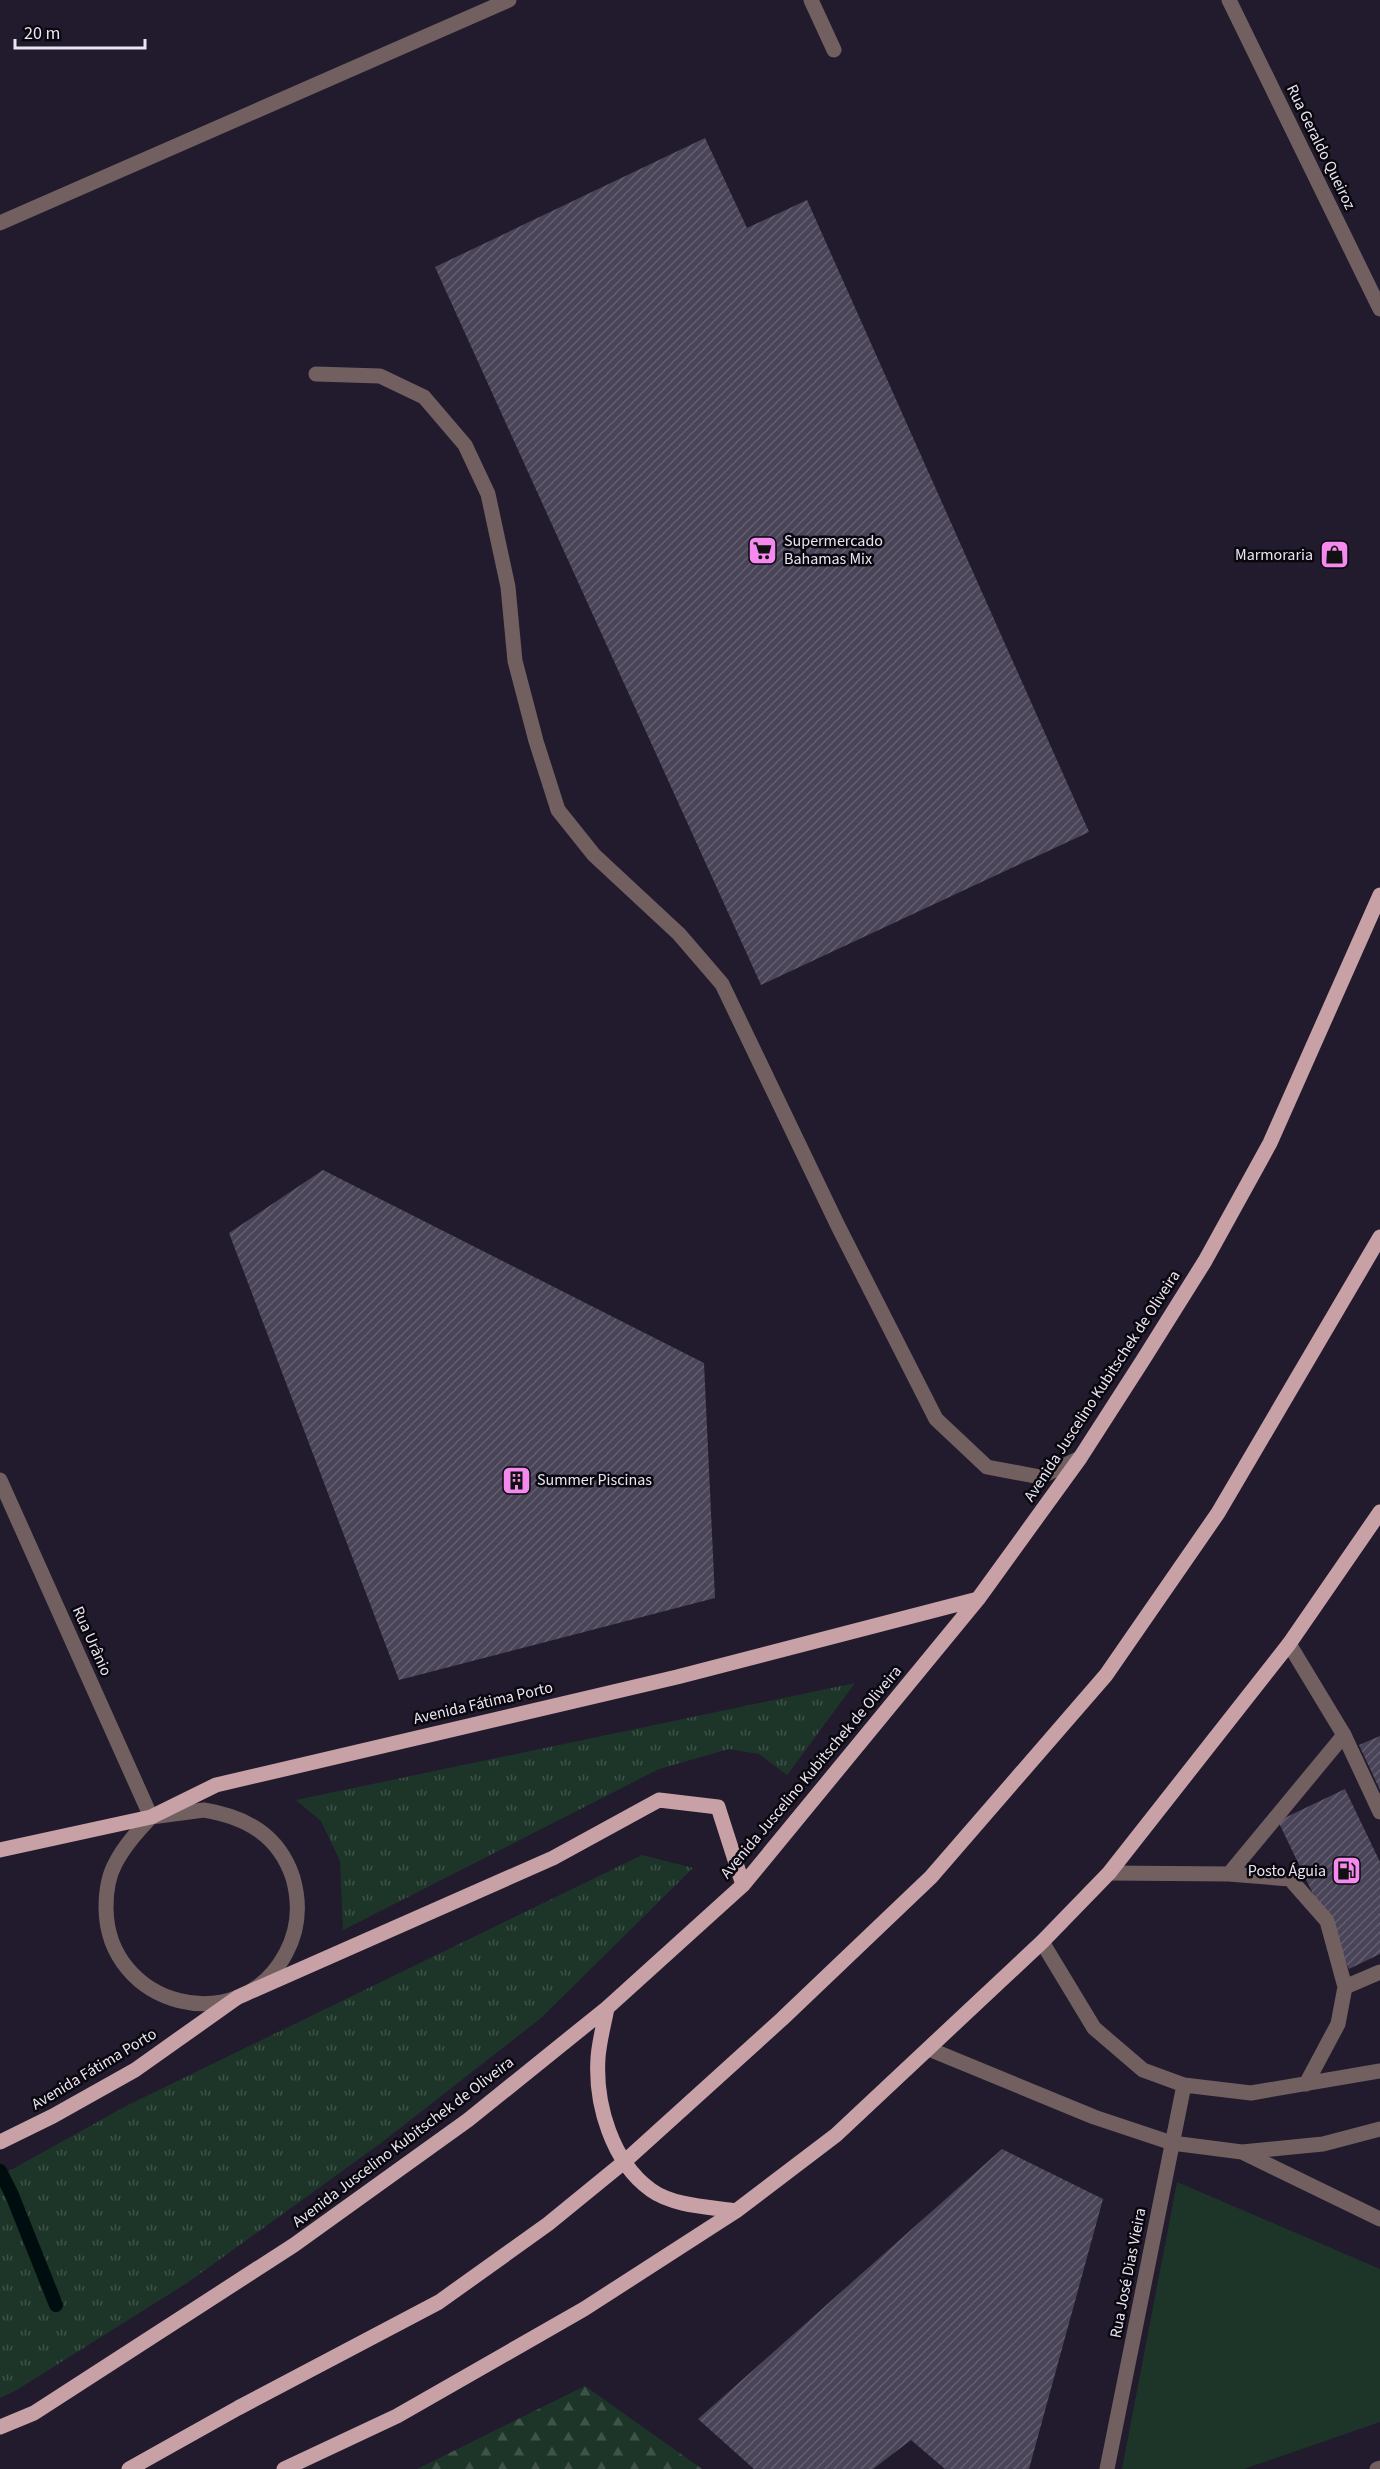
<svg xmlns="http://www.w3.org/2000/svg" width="1380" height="2469" font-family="'Source Sans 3',sans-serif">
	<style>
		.grass { fill: url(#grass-tufts) }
		.forest { fill: url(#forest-firs) }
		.park { fill: #1d3529 }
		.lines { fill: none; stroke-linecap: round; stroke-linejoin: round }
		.stream { stroke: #000d0e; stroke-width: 14 }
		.building { fill: url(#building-hatch) }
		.minor { stroke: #726061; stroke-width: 15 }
		.major { stroke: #c7a1a5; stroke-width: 15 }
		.labels { text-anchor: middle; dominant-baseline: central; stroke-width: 5; stroke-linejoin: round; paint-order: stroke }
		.street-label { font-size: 16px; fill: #e9e6f2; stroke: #0a070f }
		.poi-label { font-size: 16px; fill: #e9e6f2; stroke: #0a070f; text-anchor: start }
	</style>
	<defs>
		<pattern id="grass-tufts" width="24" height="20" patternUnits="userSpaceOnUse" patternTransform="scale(1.5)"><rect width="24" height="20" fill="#1d3529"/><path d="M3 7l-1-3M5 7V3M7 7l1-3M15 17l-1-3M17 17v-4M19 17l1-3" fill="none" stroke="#3e5248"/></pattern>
		<pattern id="forest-firs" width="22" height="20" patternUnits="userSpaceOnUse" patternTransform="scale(1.5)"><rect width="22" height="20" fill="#1d3529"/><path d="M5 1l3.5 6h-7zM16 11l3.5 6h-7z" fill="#3e5248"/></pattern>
		<pattern id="building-hatch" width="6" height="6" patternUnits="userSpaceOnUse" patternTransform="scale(1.5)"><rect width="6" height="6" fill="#4a4458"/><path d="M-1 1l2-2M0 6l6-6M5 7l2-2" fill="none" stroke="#645f70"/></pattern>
	</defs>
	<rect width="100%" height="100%" fill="#211b2d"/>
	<!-- grass -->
	<path class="grass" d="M855,1683L787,1775L759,1754L729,1749L659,1769L343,1930L340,1861L321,1821L296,1800Z
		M642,1855L693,1868L541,2018L381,2143L187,2283L15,2391L0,2398V2176L128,2105Z"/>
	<!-- forest -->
	<path class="forest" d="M585,2386L702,2469H417Z"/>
	<!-- park -->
	<path class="park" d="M1177,2182L1380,2269V2422L1244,2469H1122Z"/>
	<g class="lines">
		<!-- stream -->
		<path class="stream" d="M0,2171L12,2195L56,2305"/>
	</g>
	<!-- building -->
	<path class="building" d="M705,138L747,228L807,200L1089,832L761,985L435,267Z
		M323,1170L704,1363L715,1598L399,1680L229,1233Z
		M1380,1736V1790L1359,1745Z
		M1345,1789L1380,1862V1954L1349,1969L1278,1821Z
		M1002,2149L1103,2199L1029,2469H945L911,2440L873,2469H754L698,2419Z"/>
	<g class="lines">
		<!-- minor -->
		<path class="minor" d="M811,0L834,50
			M1229,0L1380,309
			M0,223L509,0
			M316,374L380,376L424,397L465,445L488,494L508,587L515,661L536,741L558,810L594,855L679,934L722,984L838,1226L936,1419L987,1467L1040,1477L1080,1458
			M0,1480L151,1817
			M1289,1644L1344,1735L1380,1812
			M204,1810C246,1817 279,1835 293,1878C300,1903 299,1929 286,1953C240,2041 107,2007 106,1908C106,1893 108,1877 115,1864C124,1846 138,1831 151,1817Z
			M1109,1873L1229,1874L1290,1879L1327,1921L1345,1987L1338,2024L1306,2084
			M1229,1874L1344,1735
			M1042,1942L1094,2028L1143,2070L1184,2085L1251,2093L1380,2071
			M1345,1987L1380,1972
			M929,2049L1094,2117L1172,2143L1242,2152L1323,2144L1380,2129
			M1242,2152L1380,2219
			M1107,2469L1184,2085
			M1377,2469L1380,2468"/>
		<!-- major -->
		<path class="major" d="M0,1850L151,1817L216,1785L677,1677L978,1599
			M607,2008C604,2024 599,2042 598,2058C595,2104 612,2162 651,2190C673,2206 710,2207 736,2211
			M0,2142L53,2116L135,2070L238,1997L553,1858L659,1800L718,1807L743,1885
			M0,2427L34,2413L294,2245L468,2120L607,2008L743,1885L978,1599L1080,1458L1143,1360L1205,1261L1270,1143L1380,895
			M129,2469L238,2408L439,2302L548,2224L624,2162L782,2019L931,1877L1106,1675L1218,1513L1380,1237
			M284,2469L397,2416L584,2309L736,2211L836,2135L1042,1942L1109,1873L1289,1644L1380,1512"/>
	</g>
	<!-- icons -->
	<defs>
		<symbol id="supermarket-square" viewBox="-11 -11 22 22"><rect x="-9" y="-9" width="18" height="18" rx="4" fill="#f589ee" stroke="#0a070f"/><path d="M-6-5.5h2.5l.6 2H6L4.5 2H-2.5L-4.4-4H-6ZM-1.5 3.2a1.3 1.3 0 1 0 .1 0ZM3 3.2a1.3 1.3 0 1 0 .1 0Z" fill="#111"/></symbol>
		<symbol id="shop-square" viewBox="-11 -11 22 22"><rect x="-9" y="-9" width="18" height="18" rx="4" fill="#f589ee" stroke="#0a070f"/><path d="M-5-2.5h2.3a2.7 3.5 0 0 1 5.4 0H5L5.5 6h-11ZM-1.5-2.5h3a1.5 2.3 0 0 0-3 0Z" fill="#111"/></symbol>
		<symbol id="building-square" viewBox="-11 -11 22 22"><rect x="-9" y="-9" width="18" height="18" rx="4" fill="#f589ee" stroke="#0a070f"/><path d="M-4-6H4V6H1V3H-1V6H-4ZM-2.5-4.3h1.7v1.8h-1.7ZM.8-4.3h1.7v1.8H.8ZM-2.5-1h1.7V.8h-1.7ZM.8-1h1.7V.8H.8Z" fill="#111"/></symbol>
		<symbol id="fuel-square" viewBox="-11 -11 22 22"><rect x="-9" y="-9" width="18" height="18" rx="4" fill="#f589ee" stroke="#0a070f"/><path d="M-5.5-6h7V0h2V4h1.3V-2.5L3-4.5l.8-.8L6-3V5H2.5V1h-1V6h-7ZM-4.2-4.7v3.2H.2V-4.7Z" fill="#111"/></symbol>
	</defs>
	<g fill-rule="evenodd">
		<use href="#supermarket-square" x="746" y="534" width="33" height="33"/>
		<use href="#shop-square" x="1318" y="538" width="33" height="33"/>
		<use href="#building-square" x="500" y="1464" width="33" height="33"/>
		<use href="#fuel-square" x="1330" y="1854" width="33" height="33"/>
	</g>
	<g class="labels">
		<!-- street labels -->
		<g class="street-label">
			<text transform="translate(1321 147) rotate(64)">Rua Geraldo Queiroz</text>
			<text transform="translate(1102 1386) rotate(-57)">Avenida Juscelino Kubitschek de Oliveira</text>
			<text transform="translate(92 1641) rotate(66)">Rua Urânio</text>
			<text transform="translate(483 1703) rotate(-13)">Avenida Fátima Porto</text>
			<text transform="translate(811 1772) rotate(-50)">Avenida Juscelino Kubitschek de Oliveira</text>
			<text transform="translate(94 2069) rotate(-31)">Avenida Fátima Porto</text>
			<text transform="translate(403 2142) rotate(-37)">Avenida Juscelino Kubitschek de Oliveira</text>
			<text transform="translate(1128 2273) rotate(-79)">Rua José Dias Vieira</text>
		</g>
		<!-- poi labels -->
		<g class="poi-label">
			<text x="784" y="541">Supermercado<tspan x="784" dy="18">Bahamas Mix</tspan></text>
			<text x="1313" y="555" text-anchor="end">Marmoraria</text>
			<text x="537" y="1480">Summer Piscinas</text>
			<text x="1326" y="1871" text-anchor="end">Posto Águia</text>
		</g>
	</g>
	<!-- scale -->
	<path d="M15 39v9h130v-9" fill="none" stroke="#e9e6f2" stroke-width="3"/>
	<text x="24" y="39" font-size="18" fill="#e9e6f2" stroke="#0a070f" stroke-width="4.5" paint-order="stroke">20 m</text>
</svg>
